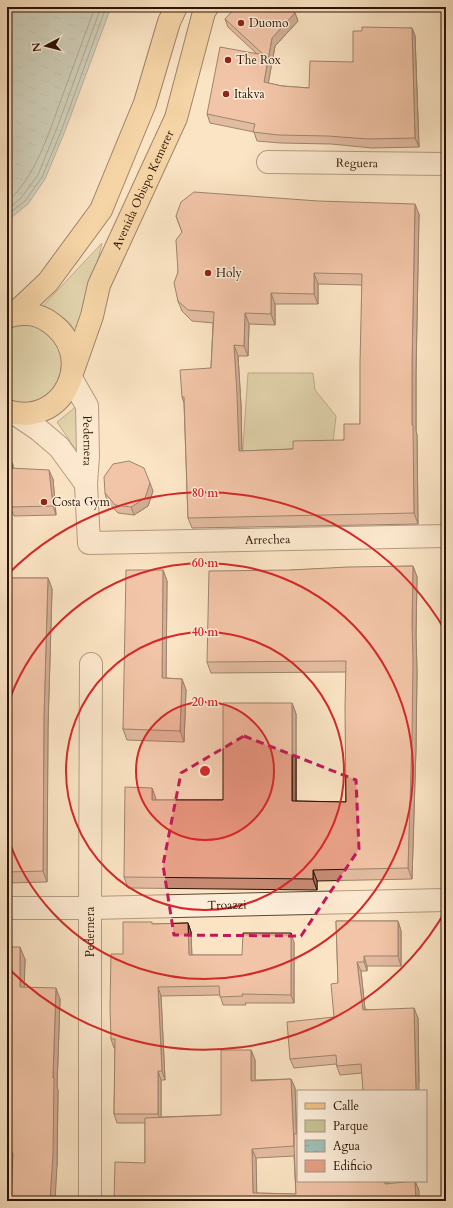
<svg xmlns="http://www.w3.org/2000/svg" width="453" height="1208" font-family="Cardo,serif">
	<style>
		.green { fill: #c4c290; stroke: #776a49 }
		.water { fill: url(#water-ripples); stroke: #70796e }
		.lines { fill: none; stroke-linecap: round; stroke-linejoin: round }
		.shore { stroke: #64685c; stroke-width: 1 }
		.minor-casing { stroke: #5e4632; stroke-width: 24 }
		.major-casing { stroke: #2a1202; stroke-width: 24 }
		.minor { stroke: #fcedd9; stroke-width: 22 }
		.major { stroke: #eec282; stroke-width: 22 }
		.wall { fill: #c68a73; stroke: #2a1202; fill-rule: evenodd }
		.shaded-wall { fill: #a1705e; stroke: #2a1202 }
		.building { fill: #e6a086; stroke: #2a1202; fill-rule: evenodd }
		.marked { fill: none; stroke: #c2185b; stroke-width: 3; stroke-dasharray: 8 5; stroke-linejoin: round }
		.ring { fill: none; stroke: #d62828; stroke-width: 2 }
		.poi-dot { fill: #8f2418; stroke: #fcedd9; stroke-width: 1.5 }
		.labels { text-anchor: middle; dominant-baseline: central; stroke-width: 3; stroke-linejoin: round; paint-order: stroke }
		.poi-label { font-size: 12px; fill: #2a1202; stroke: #fcedd9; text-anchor: start }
		.street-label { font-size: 12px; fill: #2a1202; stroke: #fcedd9 }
		.centre { fill: #d62828; stroke: #fcedd9; stroke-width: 2 }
		.ring-label { font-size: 12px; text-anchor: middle; font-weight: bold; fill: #d62828; stroke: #fcedd9; stroke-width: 3; stroke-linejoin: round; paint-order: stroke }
	</style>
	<defs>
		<pattern id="water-ripples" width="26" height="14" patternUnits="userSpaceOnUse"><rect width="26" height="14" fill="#9fbeb6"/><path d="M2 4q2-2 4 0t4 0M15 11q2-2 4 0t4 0" fill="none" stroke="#89a29b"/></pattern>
	</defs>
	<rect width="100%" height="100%" fill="#fbe4c4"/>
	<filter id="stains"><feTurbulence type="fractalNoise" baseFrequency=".005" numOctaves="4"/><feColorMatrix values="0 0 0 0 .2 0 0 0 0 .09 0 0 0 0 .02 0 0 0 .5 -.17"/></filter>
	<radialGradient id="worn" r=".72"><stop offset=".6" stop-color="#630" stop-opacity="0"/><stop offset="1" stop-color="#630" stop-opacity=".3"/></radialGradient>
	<!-- green -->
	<path class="green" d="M102,243L78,344L75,332L70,323L58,314L50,310H39Z
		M26,322L52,333L64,357L60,382L42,400L30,404L7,400V326Z
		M248,373H313L315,390L336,416L332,451L242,462Z
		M78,404L82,459L57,422L72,410Z"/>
	<!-- water -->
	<path class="water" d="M7,7H111L65,131L45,179L28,204L12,217L7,220Z"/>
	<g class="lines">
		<!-- shore -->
		<path class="shore" d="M7,202C36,177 49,132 62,97C73,67 84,37 95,7
			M7,210L21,198L38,175L57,128L101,7
			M7,215L25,201L42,177L62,129L106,7"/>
		<defs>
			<g id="minor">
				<path id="s1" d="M268,162L446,164"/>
				<path id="s2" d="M71,378L87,406L88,456L86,484L89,543L446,536"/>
				<path d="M14,413L39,430L59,447L86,484"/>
				<path id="s3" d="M7,908H90L446,900"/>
				<path id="s4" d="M90,1201V908L91,664"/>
			</g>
			<g id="major">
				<path d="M13,315L48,282L101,210L145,103L169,22L176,7"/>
				<path d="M7,317C20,312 36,313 48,321C99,354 64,429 7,411"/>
				<path id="s5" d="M73,370L92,316L99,285L176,118L204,12L207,7"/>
			</g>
		</defs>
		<!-- minor casing -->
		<use href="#minor" class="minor-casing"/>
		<!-- major casing -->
		<use href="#major" class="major-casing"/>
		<!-- minor -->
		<use href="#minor" class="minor"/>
		<!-- major -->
		<use href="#major" class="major"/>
	</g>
	<!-- wall -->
	<path class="wall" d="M366,7H404L367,9Z
		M295,13L298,21L275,46L268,83L282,86L309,88L353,62L362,31L412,28L415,36L419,147L372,148L331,144L281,143L257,141L254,132L210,123L207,114L257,54L228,27L225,19Z
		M419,214L416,373V431L417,435L418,524L192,528L188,518L184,403L182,397L211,368L213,323L192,321L182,311L178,301V272L182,232L176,216ZM318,284L362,285L360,424L344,440L293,449L242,451L241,405L238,356H248L249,324L275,325V304H318Z
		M7,456H9L13,465V468L53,479L56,515L14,516L10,507V505H7Z
		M153,491L148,506L134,515L118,513L107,501L105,493Z
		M413,566L417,577L416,635L417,672L416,748L412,879L317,881V890L128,888L124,877L152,788L156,800H223L292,703L296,714V801L346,802V672L211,673L207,662L290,570Z
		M163,570L167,581L166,678L182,679L186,690L184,742L127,740L123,729Z
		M7,578H48L52,589L48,727L47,882L7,883Z
		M336,921H398L401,931V966H367V971H361L365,1009L418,1018L419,1083L362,1073L340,1075L336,1064L294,1068L290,1059L334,1017L338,983Z
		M188,923L191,932L192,955H242L294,942V1003H245L246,1005H223L220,995L161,996L165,1080H161V1117L221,1115L251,1050L255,1060V1080L291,1079L295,1088L297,1134L388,1184L419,1190L114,1201L145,1163V1123H117L114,1114L115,1048H114L111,1039L123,954L153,924ZM294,1156L296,1194L256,1193V1158Z
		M7,947L25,959L24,987L60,999L57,1087L58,1090L57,1166L7,1165Z"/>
	<!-- shaded-wall -->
	<path class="shaded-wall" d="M295,13L298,21L275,46L267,91L264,82L272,38Z
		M412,28L415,36L419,147L415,138Z
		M415,204L419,214L416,373V431L417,435L418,524L414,513L412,425V363Z
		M314,273L318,284V304L314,294Z
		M271,293L275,304V325L271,314Z
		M245,313L249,324L248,356L244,346Z
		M234,345L238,356L241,405L242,462L239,451Z
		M9,456L13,465V477L10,468Z
		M49,470L53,479L56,515L53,506Z
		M150,483L153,491L148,506L134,515L131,507Z
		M413,566L417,577L416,635L417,672L416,748L412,879L408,868Z
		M163,570L167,581L166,689L162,678Z
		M48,578L52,589L48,727L47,882L43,871L44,716Z
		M182,679L186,690L184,742L180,731Z
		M292,703L296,714V812L292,801Z
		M152,788L156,799V811L152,800Z
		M313,870L317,881V890L313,879Z
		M398,921L401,931V966L398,956Z
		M188,923L191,932L192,964L189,955Z
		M291,933L294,942V1003L291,995Z
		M20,947L25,959L24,998L20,987Z
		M364,956L367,966V971L364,962Z
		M357,962L361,971L366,1019L363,1010Z
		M158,987L161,996L165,1080L162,1071Z
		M56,988L60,999L57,1087L58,1090L57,1166L55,1201H50L53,1078Z
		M414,1008L418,1018L419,1091H416Z
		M251,1050L255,1060V1090L251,1081Z
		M158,1071L161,1080V1123L158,1114Z
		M291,1079L295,1088L297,1155L294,1146Z
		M252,1149L256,1158L257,1201L253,1193Z
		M385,1181H388V1193L385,1184Z
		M415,1181L419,1190V1201H416Z"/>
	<!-- building -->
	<path class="building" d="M236,7H288L295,13L272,38L264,82L282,86L309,88L310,61L353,62V31H362V27L412,28L415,138L368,139L328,136L278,135L253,132L255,124L207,114L220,47L264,55L225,19Z
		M194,192L318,201L415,204L412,363V425H413L414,513L188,518L184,397H182L180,370L211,368L214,312L188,310L178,301L174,283L178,272L176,240L182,232L176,216L181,202ZM314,273L362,274L360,363V424H344V440L293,441V449L239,451L237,394L234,345L244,346L245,313L271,314V293L314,294Z
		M7,456H9L10,468L49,470L53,506L10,507V495H7Z
		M129,461L144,468L150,483L145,498L131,507L115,505L105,493L104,477L113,464Z
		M413,566L412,624L413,661L412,737L408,868L313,870V879L124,877L125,787L152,788V800H223V703H292V801L346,802L345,708L346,661L207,662L209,571L290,570L348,567Z
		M126,570H163L162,678L182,679L180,731L123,729Z
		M7,578H48L44,716L43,871L7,872Z
		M336,921H398V956H364V962H357L363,1010L414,1008L416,1091H363L361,1064L337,1066L336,1055L290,1059L287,1022L334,1017L331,984L338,983Z
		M123,922H152V924L188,923L189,955H242L243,933H291V995L242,994L243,996L220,997L219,986L158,987L162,1071H158V1114H114L115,1039H111L110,1007L111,954H123Z
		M7,947H20V987L56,988L53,1078H54L53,1154L50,1201H11L13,1153H7Z
		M221,1050H251V1081L291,1079L294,1146V1134H298V1181H385V1184L415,1181L416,1201H114L115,1162L145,1163V1118L221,1115ZM294,1146L296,1194L253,1193L252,1149Z"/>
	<!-- marked area -->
	<path d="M0 0H453V1208H0ZM244,736L356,780L359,849L301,936L174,935L163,865L181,773Z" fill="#fbe4c4" fill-opacity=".55" fill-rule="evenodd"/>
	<path class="marked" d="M244,736L356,780L359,849L301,936L174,935L163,865L181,773Z"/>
	<!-- distance rings -->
	<circle cx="205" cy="771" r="69" fill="#d62828" fill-opacity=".12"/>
	<g class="ring">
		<circle cx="205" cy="771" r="69"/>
		<circle cx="205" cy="771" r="139"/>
		<path d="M7 707A208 208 0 1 1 7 835"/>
		<path d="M446 910A278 278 0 0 1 8 968M8 574A278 278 0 0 1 446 632"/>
	</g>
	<!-- markers -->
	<g class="poi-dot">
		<circle cx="241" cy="23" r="4"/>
		<circle cx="228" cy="60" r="4"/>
		<circle cx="226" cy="94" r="4"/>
		<circle cx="208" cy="273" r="4"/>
		<circle cx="44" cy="502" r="4"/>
	</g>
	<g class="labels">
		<!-- poi labels -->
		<g class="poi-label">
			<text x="249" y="23">Duomo</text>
			<text x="236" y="60">The Rox</text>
			<text x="234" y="94">Itakva</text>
			<text x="216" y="273">Holy</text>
			<text x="52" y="502">Costa Gym</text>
		</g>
		<!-- street labels -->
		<g class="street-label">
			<text stroke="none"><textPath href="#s1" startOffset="89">Reguera</textPath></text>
			<text stroke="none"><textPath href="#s5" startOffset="194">Avenida Obispo Kemerer</textPath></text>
			<text stroke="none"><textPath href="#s2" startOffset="67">Pedernera</textPath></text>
			<text stroke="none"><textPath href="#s2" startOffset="348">Arrechea</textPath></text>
			<text stroke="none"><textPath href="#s3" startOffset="220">Troazzi</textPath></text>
			<text stroke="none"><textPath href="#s4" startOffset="269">Pedernera</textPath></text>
		</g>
	</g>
	<circle cx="205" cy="771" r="6" class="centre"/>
	<g class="ring-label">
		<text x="205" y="497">80 m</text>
		<text x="205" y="567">60 m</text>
		<text x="205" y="636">40 m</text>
		<text x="205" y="706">20 m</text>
	</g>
	<!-- margin -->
	<rect width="453" height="1208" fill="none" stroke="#fbe4c4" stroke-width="24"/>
	<rect x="8" y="8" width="437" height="1192" fill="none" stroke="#2a1202" stroke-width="2"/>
	<rect x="12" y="12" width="429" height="1184" fill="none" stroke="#2a1202"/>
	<!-- legend -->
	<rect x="297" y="1090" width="130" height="92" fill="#fcedd9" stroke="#a89583"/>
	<rect x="305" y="1103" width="20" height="6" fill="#eec282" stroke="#a89583"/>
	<text x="333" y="1110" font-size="12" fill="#2a1202">Calle</text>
	<rect x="305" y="1120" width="20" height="12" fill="#c4c290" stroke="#a89583"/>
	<text x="333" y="1130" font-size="12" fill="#2a1202">Parque</text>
	<rect x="305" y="1140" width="20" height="12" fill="url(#water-ripples)" stroke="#a89583"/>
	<text x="333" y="1150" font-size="12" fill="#2a1202">Agua</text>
	<rect x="305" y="1160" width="20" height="12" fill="#e6a086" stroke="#a89583"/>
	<text x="333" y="1170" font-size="12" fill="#2a1202">Edificio</text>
	<!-- north arrow -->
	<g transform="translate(46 46) rotate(263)" stroke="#fcedd9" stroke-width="3" paint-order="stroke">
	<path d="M0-3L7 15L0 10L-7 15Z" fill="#2a1202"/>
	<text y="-6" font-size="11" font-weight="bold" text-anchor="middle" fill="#2a1202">N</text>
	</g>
	<rect width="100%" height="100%" filter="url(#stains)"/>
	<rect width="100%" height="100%" fill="url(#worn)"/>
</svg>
